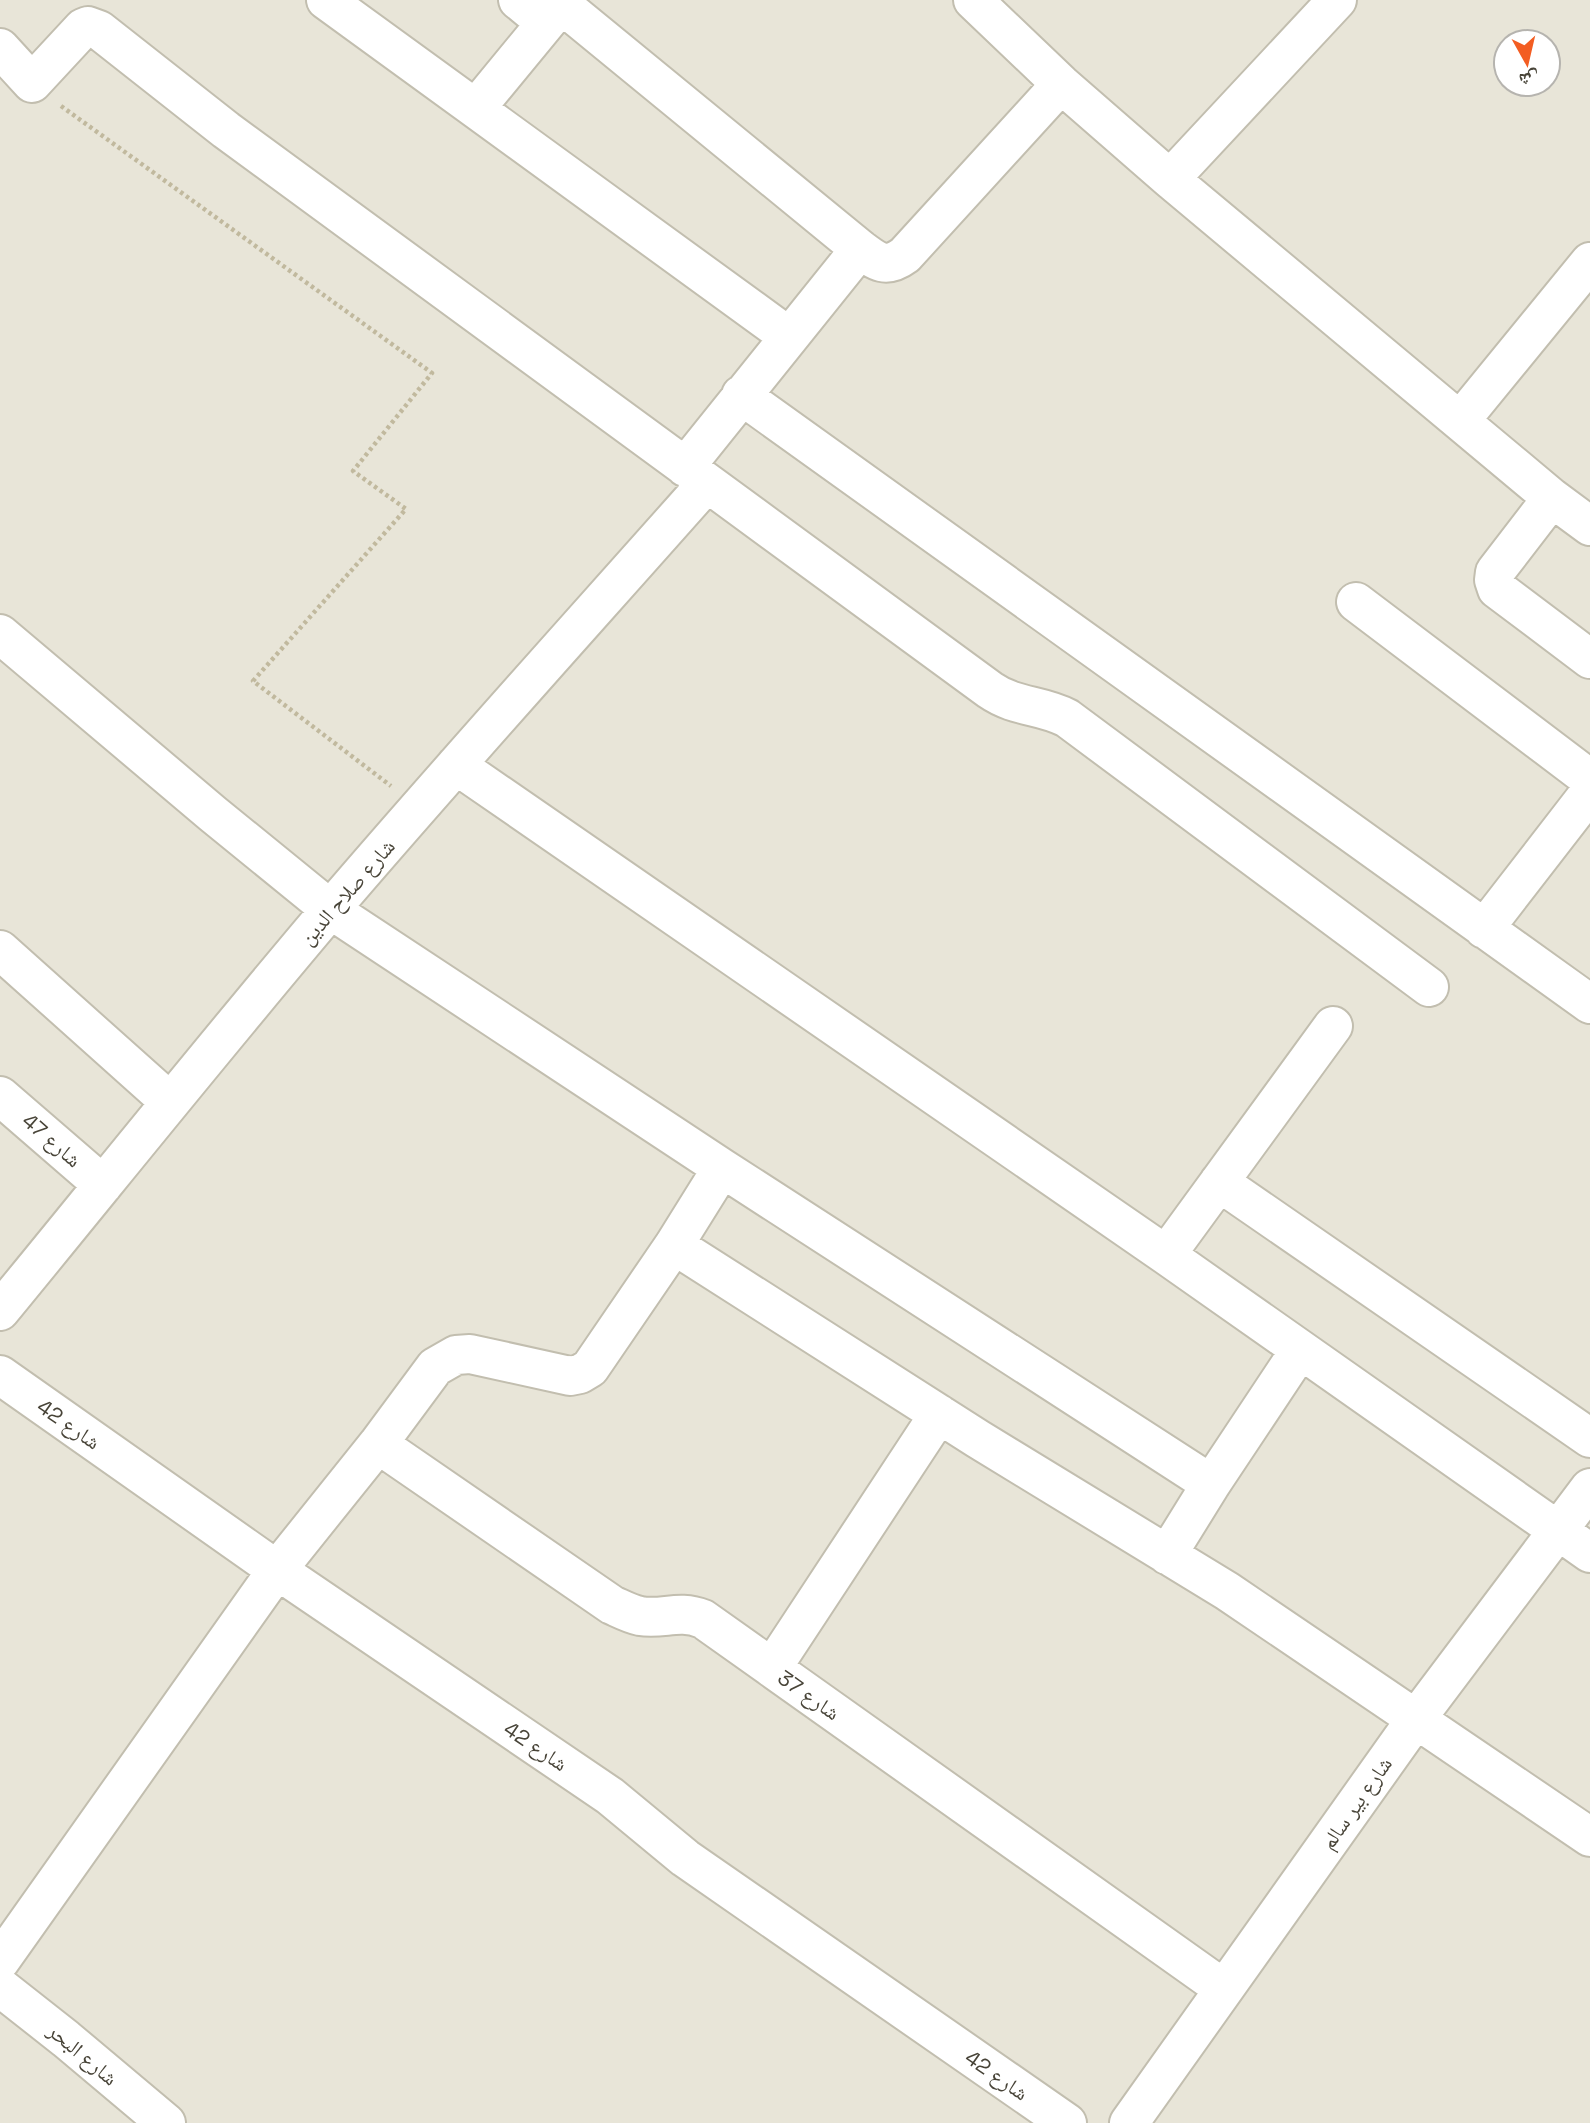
<svg xmlns="http://www.w3.org/2000/svg" width="1590" height="2123" font-family="'Space Grotesk','Noto Naskh Arabic',sans-serif">
	<style>
		.residential { fill: #e8e5d8; fill-rule: evenodd }
		.lines { fill: none; stroke-linecap: round; stroke-linejoin: round }
		.minor-casing { stroke: #c2beaf; stroke-width: 42 }
		.path { stroke: #c1b99e; stroke-width: 4.5; stroke-dasharray: 3.5 3.5; stroke-linecap: butt }
		.minor { stroke: #fff; stroke-width: 38 }
		.labels { text-anchor: middle; dominant-baseline: central; stroke-width: 6; stroke-linejoin: round; paint-order: stroke }
		.street-label { font-size: 21px; fill: #484438; stroke: #fff }
	</style>
	<rect width="100%" height="100%" fill="#f4f2e9"/>
	<!-- residential -->
	<path class="residential" d="M0,0H1590V2123H0ZM1506,42H1548V84H1506Z"/>
	<g class="lines">
		<defs>
			<path id="minor" d="M326,0L788,336
				M518,0L546,23
				M973,0L1061,84L1170,179L1337,0
				M561,4L860,249C877,262 886,269 905,255L1061,84
				M0,48L32,83L83,28L88,26L99,30L226,130L990,690C1016,708 1040,704 1067,718L1429,987
				M476,108L565,0
				M1170,179L1552,498L1590,526
				M741,395L1590,1004
				M1460,421L1590,262
				M685,467L860,249
				M1552,498L1495,572L1494,580L1497,589L1590,659
				M1356,602L1590,779
				M0,634L213,814L331,910L722,1168L1211,1484
				M456,765L1166,1255L1590,1553
				M1484,929L1590,792
				M0,950L170,1102
				M0,1096L103,1185
				M1219,1182L1590,1438
				M674,1245L978,1439L1227,1591L1590,1837
				M1166,1255L1333,1026
				M0,1311C110,1177 218,1042 330,910C453,766 581,625 706,484
				M0,1375L277,1570L610,1796L685,1858L1067,2123
				M378,1444L612,1605C621,1609 630,1614 640,1616C664,1620 678,1609 703,1619L1224,1989
				M1167,1555L1211,1484L1300,1350
				M772,1668L939,1414
				M0,1961L277,1570L378,1444L435,1367L456,1355L470,1354L570,1376L580,1374L590,1368L674,1245L722,1168
				M0,1987L66,2039L166,2123
				M1129,2123L1416,1719L1590,1488"/>
		</defs>
		<!-- minor casing -->
		<use href="#minor" class="minor-casing"/>
		<!-- path -->
		<path class="path" d="M61,106L432,373L353,471L406,509L253,681L391,786"/>
		<!-- minor -->
		<use href="#minor" class="minor"/>
	</g>
	<g class="labels">
		<!-- street labels -->
		<g class="street-label">
			<text transform="translate(347 892) rotate(-49)">شارع صلاح الدين</text>
			<text transform="translate(52 1140) rotate(41)">شارع 47</text>
			<text transform="translate(69 1424) rotate(35)">شارع 42</text>
			<text transform="translate(809 1695) rotate(35)">شارع 37</text>
			<text transform="translate(536 1746) rotate(34)">شارع 42</text>
			<text transform="translate(1356 1803) rotate(-55)">شارع بير سالم</text>
			<text transform="translate(83 2054) rotate(40)">شارع البحر</text>
			<text transform="translate(997 2075) rotate(35)">شارع 42</text>
		</g>
	</g>
	<!-- north arrow -->
	<g transform="translate(1527 63) rotate(172)"><circle r="33" fill="#ffffff" stroke="#b6b4af" stroke-width="2"/>
	<path d="M0-5L12 26L0 18L-12 26Z" fill="#f35d22"/>
	<text y="-10" font-size="19" font-weight="bold" text-anchor="middle" fill="#484438">ش</text>
	</g>
</svg>
